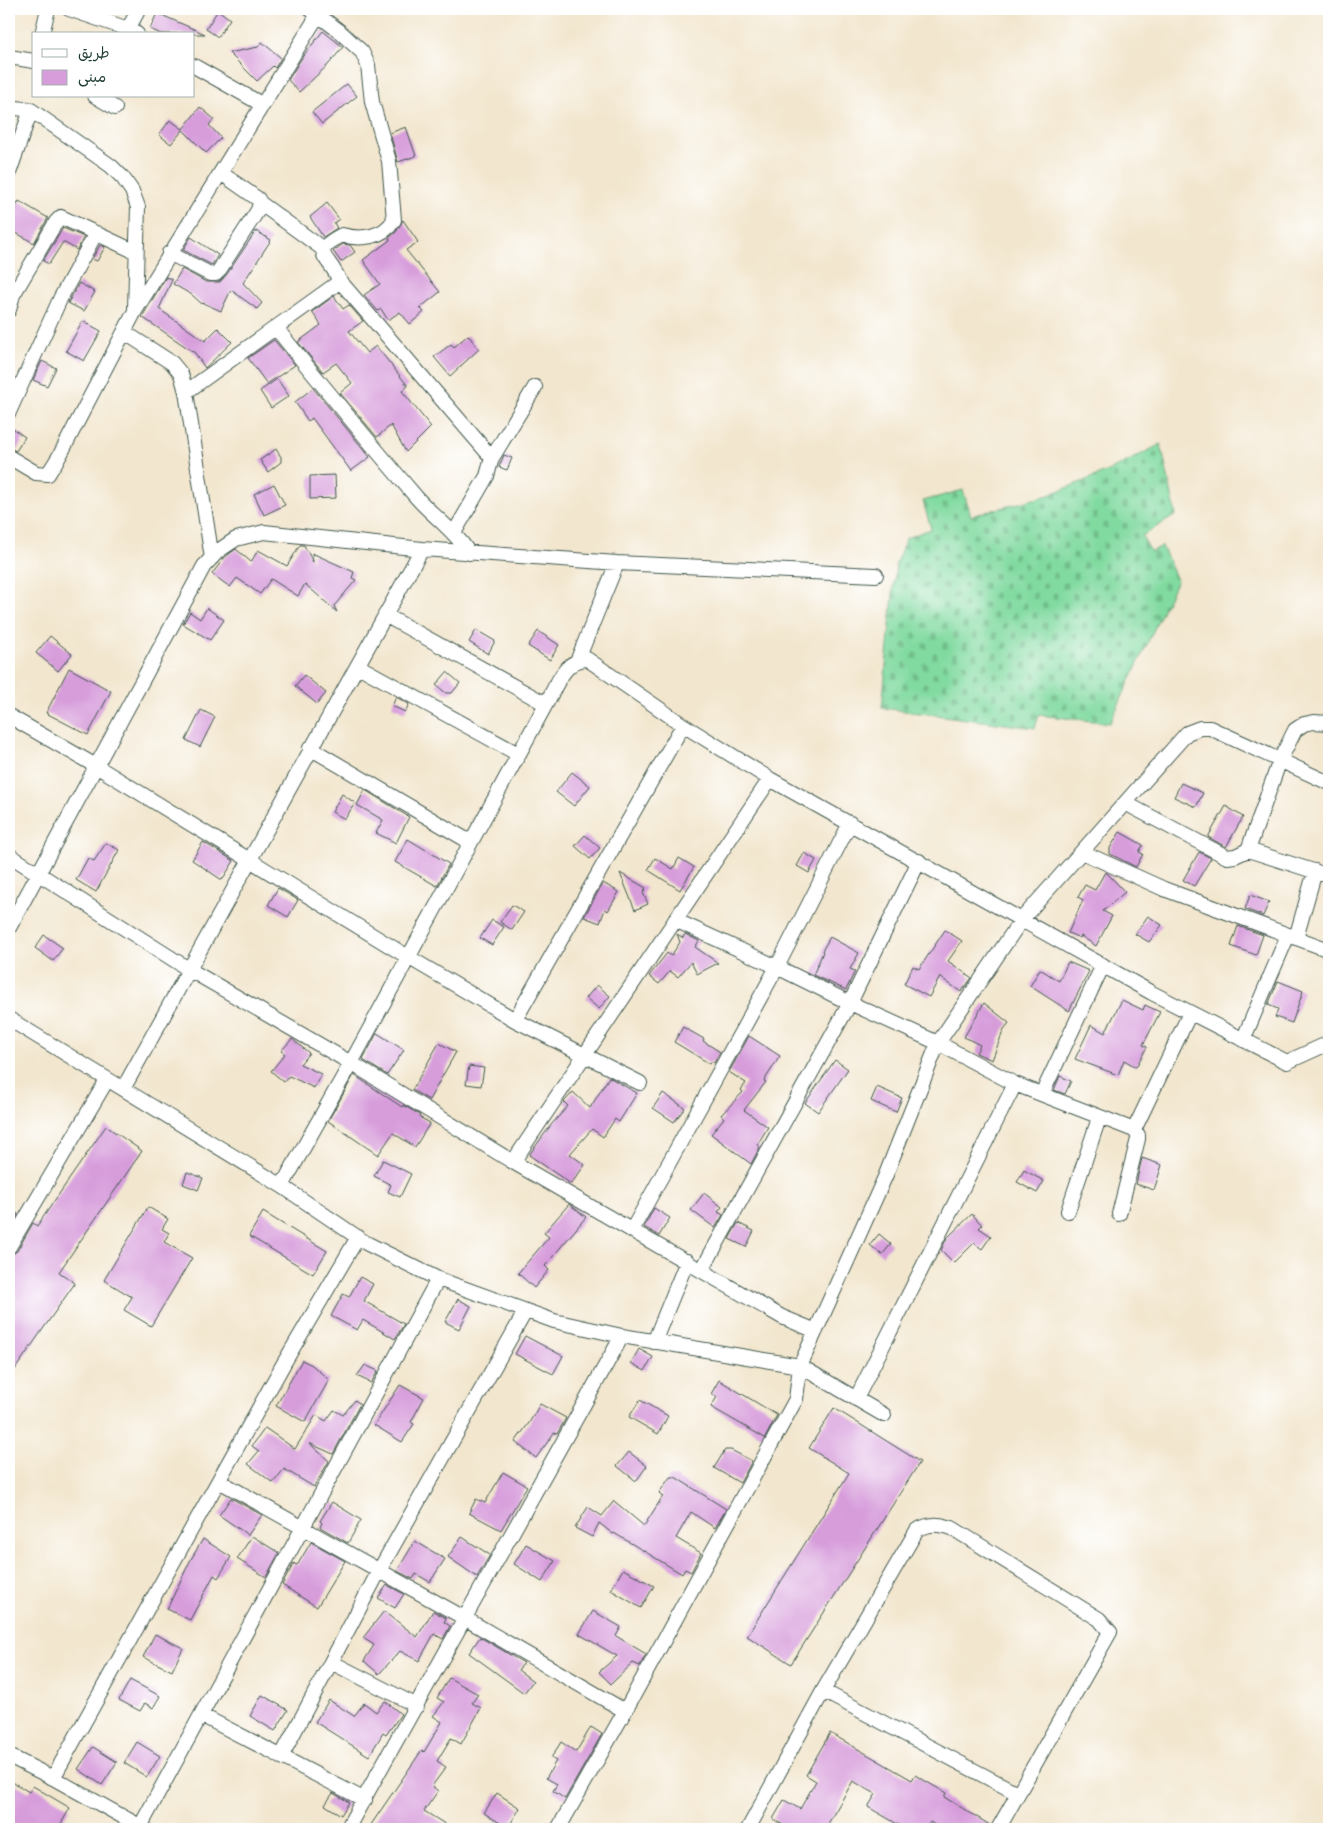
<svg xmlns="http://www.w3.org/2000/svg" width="1338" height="1838" font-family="Sriracha,'Playpen Sans Arabic',sans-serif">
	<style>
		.cemetery { fill: url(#cemetery-stones); stroke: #508c6a }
		.building { fill: #d79ddb }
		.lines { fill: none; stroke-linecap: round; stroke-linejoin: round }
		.street-casing { stroke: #3f564b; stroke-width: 16 }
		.street { stroke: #fff; stroke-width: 14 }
	</style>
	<defs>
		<pattern id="cemetery-stones" width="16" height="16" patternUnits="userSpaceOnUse" patternTransform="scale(1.25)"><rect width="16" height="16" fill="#81daa0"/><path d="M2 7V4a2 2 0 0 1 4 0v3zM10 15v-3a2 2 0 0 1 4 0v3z" fill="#6fbc8a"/></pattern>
	</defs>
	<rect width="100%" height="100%" fill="#fff"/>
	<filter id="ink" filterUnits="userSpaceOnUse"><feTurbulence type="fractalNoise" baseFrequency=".02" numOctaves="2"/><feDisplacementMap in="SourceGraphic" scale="10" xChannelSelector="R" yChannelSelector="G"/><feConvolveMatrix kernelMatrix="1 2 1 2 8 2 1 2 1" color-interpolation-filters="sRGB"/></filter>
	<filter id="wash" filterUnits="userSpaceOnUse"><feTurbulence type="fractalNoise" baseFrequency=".0096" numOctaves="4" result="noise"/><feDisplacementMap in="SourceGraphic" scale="20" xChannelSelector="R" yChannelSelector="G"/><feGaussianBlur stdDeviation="1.12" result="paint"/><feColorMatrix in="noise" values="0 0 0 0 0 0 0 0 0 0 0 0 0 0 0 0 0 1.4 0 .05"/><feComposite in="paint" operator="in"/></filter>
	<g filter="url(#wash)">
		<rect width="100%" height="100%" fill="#f2e6ce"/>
		<!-- cemetery -->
		<path class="cemetery" d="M1161,444L1176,515L1142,536L1151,552L1162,546L1177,580L1110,723L1039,715L1035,728L882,708L896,563L906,538L931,529L923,501L963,490L971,516L1049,495L1111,470Z"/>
		<g id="blocks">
			<!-- building -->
			<path class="building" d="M218,10L230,19L218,37L206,29Z
				M157,13L205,34H161L150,29Z
				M323,31L343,47L328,65L299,92L288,80L303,56Z
				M262,42L281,58L275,68L273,66L257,81L229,53L258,47Z
				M347,84L357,96L322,124L312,112Z
				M200,107L214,119L209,125L221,138L206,153L183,130L171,144L159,135L170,120L183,129Z
				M406,127L416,156L398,162L390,133Z
				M19,201L48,218L34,243L9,229V219Z
				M327,203L339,219L334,223L337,228L323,237L310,217Z
				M403,220L418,242L406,250L440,292L420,308L424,312L410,324L400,312L388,320L381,309L378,311L364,295L380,284L363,260L390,240L389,238L396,232Z
				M63,228L84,237L77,250L63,242L49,264L43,261Z
				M256,231L271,240L243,283L262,303L257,309L231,290L221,311L203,303L202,304L192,295L173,284L182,269L206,282H220L227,274Z
				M191,237L218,255L212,265L183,250Z
				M343,244L350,245L355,252L341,262L333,251Z
				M100,245L105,247L97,261L92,259Z
				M166,277L172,280L159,309L205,341L218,328L232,342L205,368L195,353L142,317Z
				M79,283L95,292L84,311L68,303Z
				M334,296L343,309L349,305L363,321L349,331L367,353L376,346L408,386L402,391L431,427L406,452L391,425L377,437L340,393L352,383L336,363L323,372L298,342L321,325L312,312Z
				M83,321L101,331L84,361L66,351Z
				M468,335L479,349L450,376L434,357L451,344L454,347Z
				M274,340L295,365L267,384L248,358Z
				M42,361L56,368L47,386L33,380Z
				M277,379L289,396L271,408L260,391Z
				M313,388L370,457L351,471L312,418L308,421L295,402Z
				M9,426L25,437L16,451L9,448Z
				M276,449L281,457V462L268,472L260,460Z
				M504,455L512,458L507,470L499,467Z
				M335,475L336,498L310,499V476Z
				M274,484L285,505L264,515L254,494Z
				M300,545H304L313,562L312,553L354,572L352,578L356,580L334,606L337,612L305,584L298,596L271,579L260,594L237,578L230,587L212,574L225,557L236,549L251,562L258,550L287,566Z
				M207,608L224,620L210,640L183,624L190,612L200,619Z
				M476,630L495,641L488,654L469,642Z
				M538,631L559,645L550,660L528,646Z
				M50,636L72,654L58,671L36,653Z
				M69,668L111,691L88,735L46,713Z
				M447,672L460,683L452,693H446L436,685Z
				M304,675L326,693L317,704L295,686Z
				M396,697L409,704L405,712L392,706Z
				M201,710L215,717L200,747L186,740Z
				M572,772L590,786L574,806L556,792Z
				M1181,783L1203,793L1196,807L1174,797Z
				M365,790L409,817L396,843L376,833L383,820L357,805Z
				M342,794L355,803L345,819L332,812Z
				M1226,806L1243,817L1226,847L1208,837Z
				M1120,832L1143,845L1139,852L1143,854L1136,867L1110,854V848Z
				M585,835L600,848L590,859L575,846Z
				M408,839L449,864L437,886L395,862Z
				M203,842L234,861L222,880L192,860Z
				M106,843L119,850L96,892L76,880L88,858L94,861Z
				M1199,852L1211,858L1194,886L1183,880Z
				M804,853L816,860L809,873L797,866Z
				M655,858L673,869L679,858L694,867L680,890L648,870Z
				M1105,872L1108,874L1125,892L1103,911L1112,916L1096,946L1081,936L1080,938L1068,933L1083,900L1078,897L1085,885L1095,890Z
				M620,873L646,888L643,893L648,904L635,910Z
				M603,883L619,892L608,911L605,909L600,923L584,917Z
				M278,888L298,900L288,917L268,905Z
				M1250,895L1269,902L1263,916L1245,909Z
				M512,905L524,912L512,930L500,922Z
				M1148,916L1162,925L1149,942L1135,934Z
				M492,920L504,927L492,945L480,938Z
				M1238,926L1263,935L1256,955L1231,946Z
				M945,930L962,941L948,961L972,978L961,992L940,977L929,997L904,984L913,966L919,969Z
				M677,934L683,938L685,934L699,941L695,947L718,963L697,974L691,962L678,977L670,971L659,984L649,976L667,953L671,956L680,942Z
				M44,935L63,948L53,961L35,948Z
				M830,937L859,953L850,969L855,971L846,990L813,975L823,952L822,951Z
				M1068,962L1089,971L1069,1011L1030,986L1040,969L1059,981Z
				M1278,981L1303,991L1292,1023L1275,1017L1278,1009L1268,1005Z
				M597,985L610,996L599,1009L586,998Z
				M1122,1000L1143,1010L1145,1005L1160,1012L1143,1045L1147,1047L1136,1067L1124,1060L1118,1075L1075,1059L1091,1025L1105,1033Z
				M984,1003L1009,1023L1004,1029L992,1060L976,1053L980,1045L964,1037Z
				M683,1027L704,1039L703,1041L720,1052L714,1063L712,1061L710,1064L674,1042Z
				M377,1033L404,1050L387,1075L363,1060Z
				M749,1036L780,1056L764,1081L766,1082L744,1110L768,1127L757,1145L760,1147L751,1164L711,1134L724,1118L721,1115L743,1092L741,1090L746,1083L729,1072Z
				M292,1039L309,1053L300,1064L321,1074L314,1088L289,1076L284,1082L271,1071L285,1054L281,1051Z
				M439,1043L456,1052L429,1100L412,1090Z
				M835,1060L848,1069L818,1112L805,1103Z
				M469,1066L484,1068L481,1086L466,1084Z
				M354,1075L402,1107L403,1105L420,1115L419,1117L430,1123L415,1147L393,1133L378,1155L328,1121Z
				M1060,1076L1071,1081L1065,1094L1054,1090Z
				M609,1077L637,1093L619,1122L615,1119L603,1137L592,1129L570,1154L585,1165L571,1184L529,1155L551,1125L568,1106L564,1102L573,1092L590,1108Z
				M877,1087L902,1098L896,1112L871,1101Z
				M663,1093L685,1108L674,1122L653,1108Z
				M106,1126L142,1151L59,1272L75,1283L9,1378V1256L17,1251L33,1223L37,1226Z
				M1142,1158L1162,1165L1154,1190L1136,1184Z
				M383,1160L411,1174L400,1197L388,1192L391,1185L374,1176Z
				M1024,1170L1044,1181L1037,1193L1017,1182Z
				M187,1172L203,1178L198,1190L183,1184Z
				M704,1193L722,1207L718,1212L723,1215L715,1228L691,1210Z
				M569,1204L586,1217L545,1266L549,1270L534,1288L518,1273L549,1237L544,1233Z
				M148,1207L168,1219L162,1229L169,1233L164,1242L192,1258L151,1326L124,1310L132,1297L104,1280Z
				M654,1208L670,1218L659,1236L644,1227Z
				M9,1209L18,1214L9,1230Z
				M263,1212L327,1251L313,1274L249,1236Z
				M972,1214L982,1225L979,1228L991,1236L982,1249L974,1243L954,1263L941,1250L947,1238Z
				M738,1223L754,1231L746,1247L729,1239Z
				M879,1234L891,1244L882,1255L870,1245Z
				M360,1277L373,1284L364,1301L404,1324L395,1339L363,1320L357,1330L331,1316L343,1294L349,1297Z
				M458,1299L471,1306L459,1329L445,1322Z
				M525,1336L563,1356L553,1374L515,1354Z
				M639,1349L653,1357L645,1371L631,1363Z
				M302,1360L312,1365L329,1380L305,1422L276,1406Z
				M365,1365L378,1371L371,1383L357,1376Z
				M719,1380L777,1415L765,1438L711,1407L717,1397L711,1394Z
				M400,1385L424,1398L411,1422L414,1424L402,1442L374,1425Z
				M355,1400L360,1404L333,1454L309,1443L329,1461L314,1487L284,1469L273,1483L248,1464L259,1451L252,1446L265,1428L295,1449L316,1415L326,1421L334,1410L343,1415Z
				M640,1400L668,1416L658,1434L629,1417Z
				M540,1404L566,1418L557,1434L554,1433L536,1458L515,1442L529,1423Z
				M834,1408L920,1462L791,1664L747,1636L849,1473L809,1448Z
				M725,1450H731L752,1461L740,1483L714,1468Z
				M629,1452L647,1466L636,1481L617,1466Z
				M503,1472L527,1486L501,1530L469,1513L476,1499L485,1503Z
				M670,1477H675L726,1509L715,1528L691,1512L676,1538L701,1553L691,1572L685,1569L682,1574L614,1533L613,1534L599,1523L592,1537L575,1528L588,1507L602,1516L614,1501L644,1526L663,1496L659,1493Z
				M231,1498L262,1515L248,1535L219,1515Z
				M332,1502L361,1520L348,1543L320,1527L322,1523L320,1521Z
				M252,1536L279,1553L266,1577L237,1559Z
				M462,1537L490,1555L477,1577L448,1557Z
				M203,1539L231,1557L218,1578L214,1575L190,1620L167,1609L190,1561Z
				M415,1541L445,1559L430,1582L416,1574L413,1579L397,1571Z
				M311,1542L345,1561L317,1607L282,1585L294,1563L296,1565L298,1564Z
				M526,1544L555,1561L542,1582L514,1564Z
				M623,1569L654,1586L641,1608L611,1590Z
				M387,1585L404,1594L395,1608L378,1598Z
				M384,1611L417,1637L433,1611L446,1618L444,1622L450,1626L443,1639L434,1634L419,1661L400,1651L379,1674L364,1661L374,1645L363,1638Z
				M593,1611L621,1627L616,1636L646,1654L640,1666L633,1663L611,1684L599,1672L617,1656L579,1634Z
				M155,1634L183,1648L172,1671L143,1657Z
				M480,1637L524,1663L518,1670L533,1681L524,1693L469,1653Z
				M449,1678L478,1694L472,1703L481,1708L461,1744L451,1738L437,1761L446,1767L432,1786L438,1791L424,1811L453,1829H368L422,1750L424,1752L442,1722L433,1716L444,1702L437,1698Z
				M130,1680L160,1696L153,1708L145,1703L140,1711L119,1700Z
				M262,1695L288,1710L275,1731L250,1716Z
				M329,1700L354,1716L364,1703L376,1712L385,1701L401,1714L386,1735L383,1733L369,1756L315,1722Z
				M591,1727L602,1734L565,1799L553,1791L557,1784L546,1778L556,1761L551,1758L561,1742L576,1752Z
				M830,1733L912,1780L915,1775L946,1793L944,1797L990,1825L989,1829H942L930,1822L926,1829H906L868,1807L876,1794L853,1781L825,1829H790L773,1819L784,1800L800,1809L816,1781L806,1775Z
				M137,1742L160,1756L147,1777L124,1763Z
				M93,1747L117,1762L102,1785L78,1769Z
				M9,1780L29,1792L33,1786L70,1808L58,1829H9Z
				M333,1793L349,1802L341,1815L325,1805Z
				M497,1793L520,1808L508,1828L484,1813Z"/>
		</g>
	</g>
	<g filter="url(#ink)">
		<use href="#blocks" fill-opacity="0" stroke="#3f564b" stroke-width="1"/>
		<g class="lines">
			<defs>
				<path id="street" d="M69,9L128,29L137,34
					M128,29L139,9
					M42,34L48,9
					M9,57L34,61
					M194,66L263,105
					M95,96L115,108
					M9,107L31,110L111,166L123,178L132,191L138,207L135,309
					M9,173L31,110
					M260,203L323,249
					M169,253L210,274H216L220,269L258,210L260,203L258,199L221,173
					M339,280L492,458
					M9,310L13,295L56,222L61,217L136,252
					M276,328C322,385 369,442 417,498C434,517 455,531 469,553
					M124,332L172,363L181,374L186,392L212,558
					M186,392L335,285L339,280C330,256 307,253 342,235C361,240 383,238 394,220L389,161L372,102L368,65L362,52L338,30L310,9
					M9,412L61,297L96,233
					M9,457L36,473L48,474L60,455L135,311L318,15
					M454,533L487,476L492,458L535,387
					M385,615L546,704
					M578,659L617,563
					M358,666L518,754
					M9,716L96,766L408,957L515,1020L640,1083
					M310,748L470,842
					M1125,803L1227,857L1235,856L1248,850L1329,876
					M1248,850L1280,760L1295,730L1304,724L1314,722L1329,723
					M1082,852L1164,889L1329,950
					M9,855L190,970L351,1063L513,1162L782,1317L816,1331
					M675,920L777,967L850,1003L938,1043L1015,1084L1134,1130L1138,1135V1139L1119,1214
					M9,928L204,566L218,551L236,539L264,532L422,549L617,563L876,575
					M1296,938L1315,871
					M9,1019L282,1186L366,1243L438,1279L554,1321L622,1336L800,1366L884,1415
					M515,1020L683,725
					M1243,1040L1288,935
					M123,1089L422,549
					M1042,1094L1103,965
					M1134,1130L1190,1013
					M513,1162L770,779
					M282,1186L351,1063L546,704C556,686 565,659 587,659L683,725L770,779L1152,993L1287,1062L1329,1043
					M1068,1211L1099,1118
					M632,1230L777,967L850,823
					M9,1247L107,1080
					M702,1270L850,1003L919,861
					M654,1342L687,1261
					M856,1399L1015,1084
					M219,1481L466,1619L625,1711
					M331,1662L417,1706
					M823,1691L1017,1793
					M201,1715L365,1800
					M9,1756L53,1778
					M281,1757L379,1571L525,1312
					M140,1827L438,1279
					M145,1829L53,1778L284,1363L358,1237
					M347,1829L622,1336
					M558,1829L625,1711L796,1399L800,1366L885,1177L938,1043L1022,919L1187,733L1200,728H1210L1329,783
					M748,1829L823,1691L917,1530C930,1523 938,1524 952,1528L1099,1619L1110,1632L998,1829"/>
			</defs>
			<!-- street casing -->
			<use href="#street" class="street-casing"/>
			<!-- street -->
			<use href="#street" class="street"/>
		</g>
	</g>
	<!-- margin -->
	<rect width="1338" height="1838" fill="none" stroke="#fff" stroke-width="30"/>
	<!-- legend -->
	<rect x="32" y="32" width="162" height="65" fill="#ffffff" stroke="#a5b1ae"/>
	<rect x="42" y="49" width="25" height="8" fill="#ffffff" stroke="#a5b1ae"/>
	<text x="78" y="58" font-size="15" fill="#1f3d34">طريق</text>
	<rect x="42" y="70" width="25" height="15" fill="#d79ddb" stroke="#a5b1ae"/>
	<text x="78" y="82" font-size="15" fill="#1f3d34">مبنى</text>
</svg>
